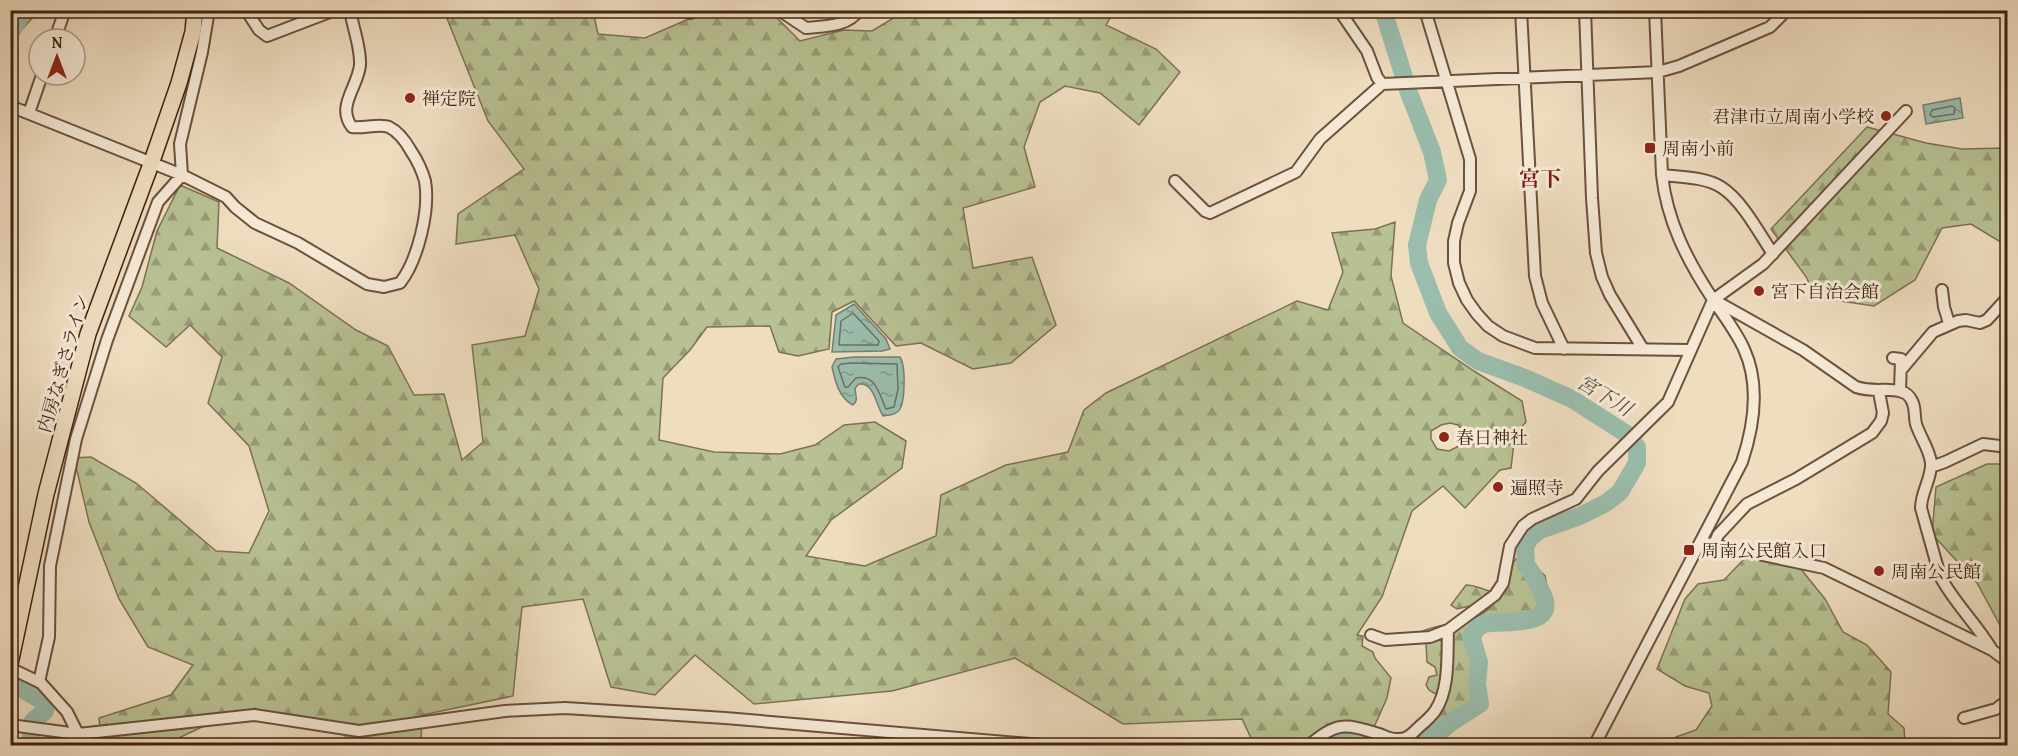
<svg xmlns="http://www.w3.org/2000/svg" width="2018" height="756" font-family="'Gentium Book Plus','Noto Serif JP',serif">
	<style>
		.forest { fill: url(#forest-firs); stroke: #7c7252; stroke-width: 1.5; fill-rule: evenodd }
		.water { fill: url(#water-ripples); stroke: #767f6f; stroke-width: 1.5 }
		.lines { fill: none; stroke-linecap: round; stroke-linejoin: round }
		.shore { stroke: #6e705f; stroke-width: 1.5 }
		.river { stroke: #9abdad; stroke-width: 18 }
		.minor-casing { stroke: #6c513d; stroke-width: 14 }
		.highway-casing { stroke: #412211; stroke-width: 18 }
		.minor { stroke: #f5e9d6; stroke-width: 10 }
		.highway { stroke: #efddc0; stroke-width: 15 }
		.poi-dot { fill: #8f2418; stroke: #f5e9d6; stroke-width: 2 }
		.labels { text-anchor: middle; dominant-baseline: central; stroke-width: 6; stroke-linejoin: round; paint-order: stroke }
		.poi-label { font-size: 18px; fill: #412211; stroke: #f5e9d6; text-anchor: start }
		.street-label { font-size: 18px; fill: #412211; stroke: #f5e9d6 }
		.water-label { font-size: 20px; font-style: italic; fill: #5c5040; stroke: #f5e9d6 }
		.quarter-label { font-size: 21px; font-weight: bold; fill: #7a1f14; stroke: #f5e9d6 }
	</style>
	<defs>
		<pattern id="forest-firs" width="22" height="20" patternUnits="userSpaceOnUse" patternTransform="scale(1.5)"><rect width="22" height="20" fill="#b8c193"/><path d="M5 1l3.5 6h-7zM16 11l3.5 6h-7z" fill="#979c77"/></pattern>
		<pattern id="water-ripples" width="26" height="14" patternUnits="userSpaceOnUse" patternTransform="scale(1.5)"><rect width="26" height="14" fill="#9abdad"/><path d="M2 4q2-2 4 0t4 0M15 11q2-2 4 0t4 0" fill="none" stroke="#7f998b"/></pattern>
	</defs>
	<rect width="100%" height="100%" fill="#efddc0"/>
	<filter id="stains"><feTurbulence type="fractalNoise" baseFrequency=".00333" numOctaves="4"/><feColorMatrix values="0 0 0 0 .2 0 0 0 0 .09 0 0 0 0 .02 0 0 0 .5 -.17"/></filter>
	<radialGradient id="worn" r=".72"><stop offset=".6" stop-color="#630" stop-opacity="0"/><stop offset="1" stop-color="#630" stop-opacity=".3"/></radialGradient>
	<!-- forest -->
	<path class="forest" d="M11,10L39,11L11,41L10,11Z
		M444,11H593L598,34L645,38L707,11H767L771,12L800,41L844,30L872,31L905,11H1114L1106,25L1156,49L1180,72L1139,125L1100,93L1065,86L1040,102L1024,147L1035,187L963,208L973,268L1032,257L1056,325L1011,363L973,369L921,343L896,346L854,301L832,312L829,349L798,356L779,352L770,326L707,327L690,350L663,378L659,440L714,452L780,454L815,445L844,425L875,422L906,441L902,468L831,520L806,556L865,566L936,536L941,495L1006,465L1068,452L1084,410L1106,393L1297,301L1328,310L1343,272L1332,233L1375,229L1395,222L1391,276L1403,323L1474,371L1522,401L1526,422L1515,434L1511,468L1500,470L1465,508L1443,486L1412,511L1382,597L1357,635L1363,636L1362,646L1373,652L1375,658L1391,678L1387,698L1370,736L1395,744L1408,740L1439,696L1429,690L1426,685L1429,677L1437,675L1435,667L1427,662L1426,643L1422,638L1421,632C1443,620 1472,628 1491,606L1483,603L1457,609L1451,605L1466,585C1480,585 1487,594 1501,591L1509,579L1511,565L1516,559L1526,558L1545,576L1550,601L1545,612L1527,625L1490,629L1483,632L1480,639C1489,702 1485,705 1436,745H1259L1260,742L1251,738L1242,719L1123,724L1015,658L892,691L754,704L695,655L655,695L611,687L583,599L522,607L513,696L422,715L421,745H347L344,729L271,716L221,718L168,743L169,745H102L99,718L171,695L193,665L148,647L119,599L89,522L74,458L91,457L136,483L216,551L249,553L269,511L249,446L208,403L222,357L190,325L166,347L129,316L142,287L157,231L180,185L219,202L217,248L289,283L356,330L388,346L414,395L444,394L462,460L483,442L472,345L525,336L539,289L515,235L456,244L458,214L524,169L488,121ZM1450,423L1458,425L1462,430L1461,445L1449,451L1437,449L1431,439V431L1441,425Z
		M1867,127L1926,143L1962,149L2007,148V246L1971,224L1942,228L1915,280L1874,306L1814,297L1807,278L1771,229Z
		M1987,464H2007V638L1977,583L1932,534L1936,487Z
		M1746,557L1800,568L1825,599L1843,632L1867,645L1891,672L1888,714L1904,728L1905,741L1916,745H1670L1676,737L1696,730L1712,706L1709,693L1685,686L1657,669L1685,599L1698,584L1724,580Z"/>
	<!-- water -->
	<path class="water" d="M1960,98L1963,118L1926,124L1923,105Z
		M854,304L886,339L890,349L882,351L832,352L836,315Z
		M854,357H900C906,365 905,400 900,409C897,415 889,415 883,416C876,405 874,382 859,384L855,388C855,394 859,401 853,405C839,398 835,381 832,367L836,359Z"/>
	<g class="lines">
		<!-- shore -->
		<path class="shore" d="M1952,106L1955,108L1954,114L1933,117L1930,115L1932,110Z
			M853,313L879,341L878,345H839L841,321Z
			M852,363L897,364L898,389L894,407L886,409C879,394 876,374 856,378L848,387H845L838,367L841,364Z"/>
		<!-- river -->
		<path class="river" d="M1383,10L1409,93L1432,152L1438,180L1428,200L1417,245L1419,263L1438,313L1460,348L1478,361L1525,378L1572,399L1625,433L1637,447V463L1620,492L1606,503L1580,516L1540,530L1530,538L1525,547L1526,565C1534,574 1537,582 1542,593C1560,629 1503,620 1485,624C1479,625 1475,631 1471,636L1479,662L1477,684L1480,704L1447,725L1422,746
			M10,34L24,10
			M10,682L46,703L45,711L33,721L30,746
			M1325,746L1329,743L1347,742L1351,746"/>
		<defs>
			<path id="minor" d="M246,10L259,30L267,36L335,10
				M682,10L690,13L700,10
				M779,10L806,28C824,26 848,27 859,10
				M1339,10L1367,51L1377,77L1382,84
				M1425,10L1470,159V191L1458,223L1454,241V263L1459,283L1467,300L1477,314L1488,326L1503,336L1535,348L1690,350
				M1521,10L1535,276L1542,303L1564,349
				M1585,10L1592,198L1596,253L1602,277L1610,295L1643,349
				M55,39L65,10
				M10,106L182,175L226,197L235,207L255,223L298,243L367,284L384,287L400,283C418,260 430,210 425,181C422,170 417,160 411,151C406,142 399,132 389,127C379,123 363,129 352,127C336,106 358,87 360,65C361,49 354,31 351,15L346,10
				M29,113L42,75
				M1662,175C1680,177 1705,177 1721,187C1742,200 1759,233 1773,254
				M1175,181L1205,211L1210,213L1296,172L1320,139L1382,84L1658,72L1679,66L1770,27L1787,10
				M1942,290L1944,307L1949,323
				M1716,301L1803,350L1856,387C1874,393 1889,387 1902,392C1907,393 1910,397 1912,401C1916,409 1914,416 1916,424C1920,437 1930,450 1931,463C1932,478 1921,492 1921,508L1940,576C1954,603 1977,624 1992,650
				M1893,358L1901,359L1900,391
				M1901,370L1933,332L1958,321L1966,320L1980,323L1987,320L2008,297
				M1931,467L1945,462L1983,444L2008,447
				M1701,542L1824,568L1992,650L2008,662
				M1714,544L1718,535L1747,504L1796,479L1872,433L1881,421L1883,413L1879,392
				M1371,635L1385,640L1430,637L1448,630L1495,595L1503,583L1510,546L1523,526L1532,519L1576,499L1598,471L1668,402L1713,300L1763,264L1906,111
				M10,668L41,683L67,712L78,734
				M39,682L49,637L50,566L76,439L107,340L158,202L182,175L180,144L202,52L209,10
				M1964,718L1996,709L2008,700
				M10,725L78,734L254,715L359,731L505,711L565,708L725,718L1053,746
				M1308,746C1337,722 1343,723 1379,734C1385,736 1390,739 1396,739C1407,740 1412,734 1419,727C1425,722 1431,717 1435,711C1450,689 1447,655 1448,630
				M1594,746L1742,462C1754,426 1760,384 1744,349C1736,331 1723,315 1712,298C1687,260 1667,221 1662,175L1655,10"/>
			<path id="highway" d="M10,664L46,494L88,334L151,164L179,83L193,32L195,10"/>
		</defs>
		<!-- minor casing -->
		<use href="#minor" class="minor-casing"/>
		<!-- highway casing -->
		<use href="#highway" class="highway-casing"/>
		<!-- minor -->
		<use href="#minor" class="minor"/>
		<!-- highway -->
		<use href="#highway" class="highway"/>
	</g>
	<!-- markers -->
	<g class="poi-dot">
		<circle cx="410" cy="98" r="6"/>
		<circle cx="1886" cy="116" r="6"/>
		<rect x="1644" y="142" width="12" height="12" rx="3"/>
		<circle cx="1759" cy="291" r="6"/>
		<circle cx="1444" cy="437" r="6"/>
		<circle cx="1498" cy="487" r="6"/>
		<rect x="1683" y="544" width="12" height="12" rx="3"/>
		<circle cx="1879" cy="571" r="6"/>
	</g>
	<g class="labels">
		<!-- poi labels -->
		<g class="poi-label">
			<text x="422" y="98">禅定院</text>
			<text x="1874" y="116" text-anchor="end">君津市立周南小学校</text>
			<text x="1662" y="148">周南小前</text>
			<text x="1771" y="291">宮下自治会館</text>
			<text x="1456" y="437">春日神社</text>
			<text x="1510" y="487">遍照寺</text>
			<text x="1701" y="550">周南公民館入口</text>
			<text x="1891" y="571">周南公民館</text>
		</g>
		<!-- street labels -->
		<g class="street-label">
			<text transform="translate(63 363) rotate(-74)">内房なぎさライン</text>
		</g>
		<!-- water labels -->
		<g class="water-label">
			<text transform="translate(1605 395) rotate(31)">宮下川</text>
		</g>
		<!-- quarter labels -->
		<g class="quarter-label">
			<text x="1540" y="178">宮下</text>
		</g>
	</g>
	<!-- margin -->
	<rect width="2018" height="756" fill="none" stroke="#efddc0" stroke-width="36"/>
	<rect x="12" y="12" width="1994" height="732" fill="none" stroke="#412211" stroke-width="3"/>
	<rect x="18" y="18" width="1982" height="720" fill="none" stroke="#412211" stroke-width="1.5"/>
	<!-- north arrow -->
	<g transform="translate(57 57)"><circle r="28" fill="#f5e9d6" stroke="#ad9987" stroke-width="1.5"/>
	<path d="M0-4.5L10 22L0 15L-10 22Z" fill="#8f2418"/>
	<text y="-9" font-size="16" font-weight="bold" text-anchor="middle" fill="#412211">N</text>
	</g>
	<rect width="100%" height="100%" filter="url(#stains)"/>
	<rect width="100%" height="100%" fill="url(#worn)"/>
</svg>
